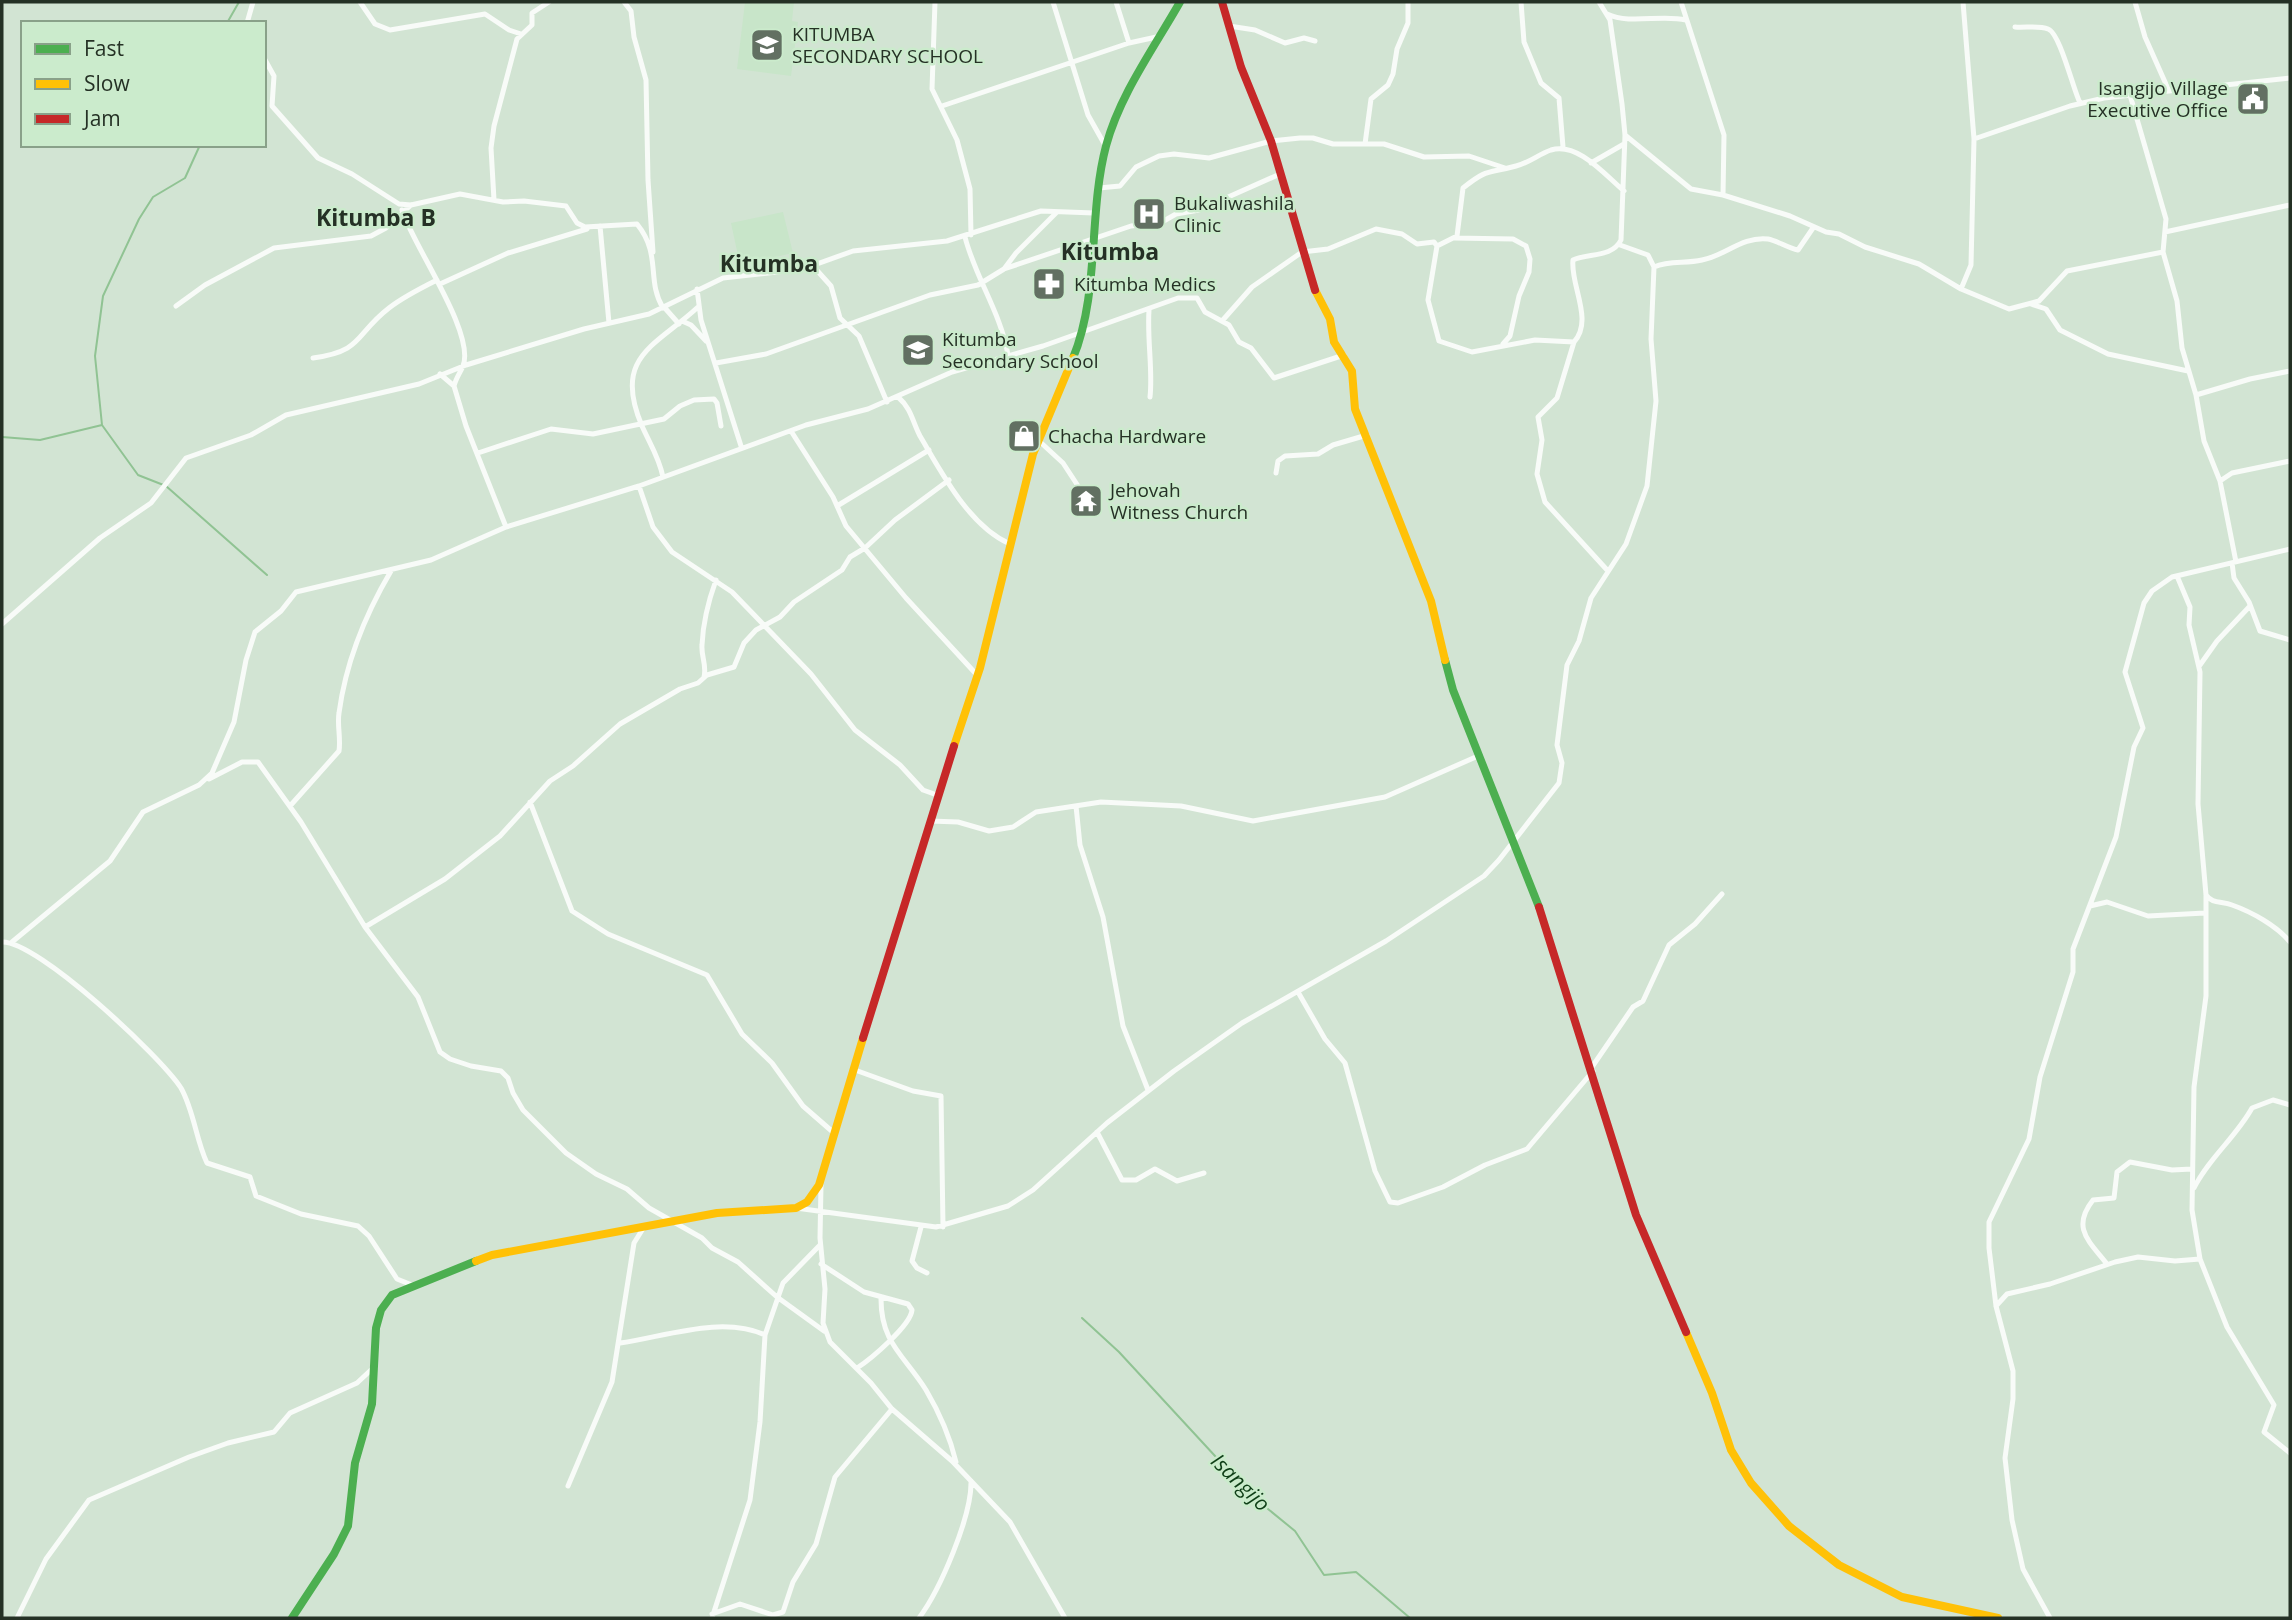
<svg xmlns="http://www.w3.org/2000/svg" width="2292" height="1620" font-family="'Open Sans',sans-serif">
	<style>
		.built { fill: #c8e5c9 }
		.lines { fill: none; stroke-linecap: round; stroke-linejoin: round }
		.stream { stroke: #90c393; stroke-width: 2 }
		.street { stroke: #f8fbf8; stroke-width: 5 }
		.fast { stroke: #4caf50; stroke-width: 8 }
		.slow { stroke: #ffc107; stroke-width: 8 }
		.jam { stroke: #c62828; stroke-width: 8 }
		.labels { text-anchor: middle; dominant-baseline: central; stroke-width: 5; stroke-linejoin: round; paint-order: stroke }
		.poi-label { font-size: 19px; fill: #253125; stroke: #cbebcc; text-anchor: start }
		.water-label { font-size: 21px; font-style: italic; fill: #0e3e16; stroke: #cbebcc }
		.quarter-label { font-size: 23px; font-weight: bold; fill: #253125; stroke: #cbebcc }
	</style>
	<rect width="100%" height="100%" fill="#d2e4d3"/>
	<!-- built -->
	<path class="built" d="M745,2H794L792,21L798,22L791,76L737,69Z
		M783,212L793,253L740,265L731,223Z"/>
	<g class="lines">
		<!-- stream -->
		<path class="stream" d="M227,23L239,2
			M102,425L138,475L166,486L267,575
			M2,437L40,440L102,425L95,356L103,296L139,219L153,197L185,178L200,145
			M1082,1318L1119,1352L1252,1496L1295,1531L1324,1575L1356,1572L1410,1618"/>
		<!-- street -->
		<path class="street" d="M360,2L375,24L390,30L485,14L509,30L521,34
			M624,2L631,11L634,37L646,80L648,180L653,252
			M935,2L932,89L957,140L970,189L971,235
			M1053,2L1088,115L1106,147
			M1116,2L1129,43
			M1521,2L1524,42L1541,83L1559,98L1563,147
			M1681,2L1724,135L1723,195
			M1963,2L1974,139
			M2135,2L2145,37L2169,91
			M1607,14C1631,25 1660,14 1686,20
			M247,23L253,2
			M1229,26L1255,30L1285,43L1304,38L1315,41
			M2015,27C2025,28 2039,25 2048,29C2060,33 2073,89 2080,103
			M264,58L274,76L272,106L318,158L352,174L399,204L411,205L460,194L503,202L524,201L566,206L577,223L585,227L637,224C662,255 646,280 663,308
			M2130,95L2166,219L2163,252L2177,301L2182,348L2196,395L2204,441L2220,481L2236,562
			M942,106L1129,43L1161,36
			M1625,135L1691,189L1723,195L1790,216L1826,232L1839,234L1865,247L1919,264L1961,289L2009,309L2039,301L2067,271L2163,252
			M1365,144L1371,99L1388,85L1393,74L1397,49L1408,23V2
			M1591,163L1624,144
			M1099,188L1120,186L1136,167L1159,156L1174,154L1209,158L1271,141L1300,138H1313L1333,144H1384L1424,157L1469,156L1505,168
			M494,200L491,148L494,126L517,39L532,25V13L549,2
			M402,210C412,244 476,333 463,366C460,373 456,378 454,386
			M600,226L609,323
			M2165,232L2290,205
			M965,237C975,277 1001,313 1008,355
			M1454,238L1513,239L1526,246L1530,259L1529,272L1519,296L1510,336L1503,344
			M1437,246L1457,236L1463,188C1488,168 1487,174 1516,166C1529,163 1539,154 1551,150C1578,142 1605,175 1624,191
			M813,266L831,286L840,318L859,336L887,402
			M1654,267C1670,260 1685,264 1702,260C1725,256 1742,236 1768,239C1778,241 1788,248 1798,250L1813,228
			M1004,269L1131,226L1162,222L1176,214L1199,210L1280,174
			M440,284L508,253L587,229
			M697,289L701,320L741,446
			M1961,289L1971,265L1974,139L2070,106L2104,98L2290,78
			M2031,304L2046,309L2060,330L2108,354L2188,371
			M176,306L205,285L274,248L371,236L386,228L411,205
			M664,307L679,324
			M1149,310C1147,340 1153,370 1150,397
			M682,321L691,325L706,341
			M1222,321L1252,287L1302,252L1328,249L1376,229L1402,234L1417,244L1434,242L1437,246L1428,300L1439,341L1472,352L1535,340L1574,342C1594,320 1570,285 1573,260C1588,253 1612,258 1621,240L1625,135L1622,104L1610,20L1599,2
			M1574,342L1557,398L1538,417L1542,440L1537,474L1545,502L1608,571
			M313,358C364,351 354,335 389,308C403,297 421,288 437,280
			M716,363L766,354L930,295L978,285L1004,269L1016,253L1056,213
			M440,374L454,386L466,426L506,527
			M2196,395L2250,379L2290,371
			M899,398C911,408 913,423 920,436C942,473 969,526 1010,544
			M791,431L833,497L846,526L906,598L977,675
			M1038,440L1063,463L1080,489
			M478,453L551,429L593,434L664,419L680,406L694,400L714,399L717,403L721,426
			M1276,473L1278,461L1285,456L1318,454L1333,445L1367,435
			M663,477C659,457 650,444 642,426C612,356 656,346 698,307
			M2220,481L2232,473L2290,461
			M639,486L653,527L672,552L732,592L811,674L855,730L900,765L923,790L937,795
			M837,506L929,450
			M2232,563L2234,578L2249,602L2260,631L2290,640
			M2177,576L2190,607L2189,625L2200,672L2198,804L2206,895V996L2194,1087L2192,1210L2200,1259L2227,1327L2274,1405L2264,1432L2290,1453
			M2,624L100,538L151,503L186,458L251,435L286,415L419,384L466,365L584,329L649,314L723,278L803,269L853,251L947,241L1041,211L1094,213
			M2200,665L2217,641L2250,606
			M704,677C707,665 701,657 702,645C703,622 708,602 716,580
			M209,779L242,762H258L301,822L365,927L418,997L440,1052L450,1059L471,1066L501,1071L508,1078L513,1093L523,1110L566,1153L596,1174L627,1189L649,1208L702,1238L712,1248L738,1262L777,1297L824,1331
			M530,802L572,911L608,934L707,975L742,1034L772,1063L803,1106L834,1133
			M290,806L339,751C341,738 337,725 339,713C346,661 365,615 391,571
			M1076,806L1080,845L1103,917L1123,1026L1148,1090
			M930,821L958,822L989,831L1013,827L1036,812L1101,802L1181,806L1253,821L1385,797L1478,756
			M2206,895C2212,904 2222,901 2232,905C2252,912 2277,926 2290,942
			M2090,906L2107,902L2148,916L2205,913
			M365,927L445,879L500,836L550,781L573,766L620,724L680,689L698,683L707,675L734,667L744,643L756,630L780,617L794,602L842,570L850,557L865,548L895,520L949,480
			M2,942C38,941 160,1056 181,1088C194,1111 196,1140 207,1163L250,1177L256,1196L301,1214L358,1226L369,1236L397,1279L412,1285
			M12,942L110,861L143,812L199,785L212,773L234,722L246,660L255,632L281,611L296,592L431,560L506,527L639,486L806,425L868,409L952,372L1043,346L1178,298H1197L1205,312L1229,325L1239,342L1251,348L1274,378L1344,355
			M1298,992L1325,1039L1345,1063L1375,1171L1390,1202L1398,1203L1443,1187L1485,1165L1527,1149L1593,1071
			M1592,1067L1633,1007L1643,1001L1669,945L1695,924L1722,894
			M855,1070L913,1091L941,1096L943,1227
			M1097,1132L1122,1180H1136L1155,1169L1177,1181L1204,1173
			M821,1185L820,1238L825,1289L823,1323L830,1342L871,1383L892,1409L952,1461L1010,1522L1065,1618
			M2194,1188C2209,1158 2236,1137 2252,1108L2273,1100L2290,1105
			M796,1208L936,1227L1008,1206L1033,1190L1107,1123L1174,1071L1242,1023L1386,941L1484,876L1499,860L1559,783L1562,763L1557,745L1567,665L1579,641L1591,598L1626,544L1647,486L1656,401L1651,339L1654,267L1648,255L1620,245
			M921,1227L912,1261L917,1268L927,1273
			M821,1264L864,1292L908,1304L912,1310C911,1325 871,1359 857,1368
			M2107,1264C2089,1241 2071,1228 2093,1200L2114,1198L2117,1172L2130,1162L2172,1170L2192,1169
			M881,1299C881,1343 904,1355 926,1390C939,1412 950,1437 956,1462
			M1996,1306L2007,1294L2050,1284L2115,1262L2138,1257L2175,1261L2200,1259
			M620,1343C664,1337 722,1315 765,1335
			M568,1486L612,1382L634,1243L644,1227
			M712,1614L740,1604L773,1615L783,1612L793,1582L816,1544L835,1477L892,1409
			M17,1618L46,1559L89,1500L189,1457L228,1443L274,1432L290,1413L357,1383L372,1369
			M712,1618L750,1500L760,1422L765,1335L783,1283L820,1245
			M919,1618C940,1590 972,1516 971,1481
			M2050,1618L2023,1569L2012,1520L2005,1458L2013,1399V1371L1996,1306L1989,1248V1222L2029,1139L2040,1077L2073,972V949L2116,837L2134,747L2143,728L2125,672L2144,603L2152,591L2172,577L2290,549"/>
		<!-- fast -->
		<path class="fast" d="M1073,358C1100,293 1088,214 1106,146C1120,94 1154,48 1180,2
			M1445,660L1453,690L1539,907
			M292,1618L334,1554L348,1526L355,1463L372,1404L376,1328L381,1310L392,1295L476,1261"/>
		<!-- slow -->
		<path class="slow" d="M1315,290L1330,319L1334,342L1352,371L1355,409L1431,601L1445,660
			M954,746L980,668L1033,454L1073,358
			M476,1261L492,1255L717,1213L796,1208L807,1202L819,1185L863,1038
			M1686,1332L1712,1393L1731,1450L1751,1483L1789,1526L1839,1565L1902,1597L1998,1618"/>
		<!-- jam -->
		<path class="jam" d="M1222,2L1241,67L1271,141L1315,290
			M1539,907L1636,1215L1686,1332
			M863,1038L954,746"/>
	</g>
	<!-- icons -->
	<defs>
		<symbol id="school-square" viewBox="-11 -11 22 22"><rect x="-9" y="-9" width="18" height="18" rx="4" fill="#627062" stroke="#cbebcc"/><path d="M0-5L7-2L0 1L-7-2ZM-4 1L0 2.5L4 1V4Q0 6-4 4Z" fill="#fff"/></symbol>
		<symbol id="civic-square" viewBox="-11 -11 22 22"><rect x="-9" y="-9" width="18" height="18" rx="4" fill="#627062" stroke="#cbebcc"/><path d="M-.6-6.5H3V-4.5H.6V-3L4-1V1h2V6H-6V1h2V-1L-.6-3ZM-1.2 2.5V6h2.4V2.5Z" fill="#fff"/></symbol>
		<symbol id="hospital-square" viewBox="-11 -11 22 22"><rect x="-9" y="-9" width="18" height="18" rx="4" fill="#627062" stroke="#cbebcc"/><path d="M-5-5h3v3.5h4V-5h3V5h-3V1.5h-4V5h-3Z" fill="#fff"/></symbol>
		<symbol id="pharmacy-square" viewBox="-11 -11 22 22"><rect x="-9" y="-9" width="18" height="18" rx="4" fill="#627062" stroke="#cbebcc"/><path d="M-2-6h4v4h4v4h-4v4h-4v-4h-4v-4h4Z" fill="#fff"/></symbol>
		<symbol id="shop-square" viewBox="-11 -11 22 22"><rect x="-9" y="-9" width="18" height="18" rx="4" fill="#627062" stroke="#cbebcc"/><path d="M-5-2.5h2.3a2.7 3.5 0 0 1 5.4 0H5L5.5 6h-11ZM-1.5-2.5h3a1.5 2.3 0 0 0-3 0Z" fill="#fff"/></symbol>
		<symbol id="temple-square" viewBox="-11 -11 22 22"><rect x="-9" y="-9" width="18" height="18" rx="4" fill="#627062" stroke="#cbebcc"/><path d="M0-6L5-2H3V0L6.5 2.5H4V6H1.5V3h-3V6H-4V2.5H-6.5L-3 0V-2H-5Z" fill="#fff"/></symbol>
	</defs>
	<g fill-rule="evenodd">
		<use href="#school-square" x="748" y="26" width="38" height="38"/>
		<use href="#civic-square" x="2234" y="80" width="38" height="38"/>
		<use href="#hospital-square" x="1130" y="195" width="38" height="38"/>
		<use href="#pharmacy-square" x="1030" y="265" width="38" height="38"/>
		<use href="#school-square" x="899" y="331" width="38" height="38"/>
		<use href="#shop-square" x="1005" y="417" width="38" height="38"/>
		<use href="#temple-square" x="1067" y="482" width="38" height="38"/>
	</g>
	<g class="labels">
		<!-- poi labels -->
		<g class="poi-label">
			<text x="792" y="34">KITUMBA<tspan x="792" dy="22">SECONDARY SCHOOL</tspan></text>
			<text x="2228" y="88" text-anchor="end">Isangijo Village<tspan x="2228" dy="22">Executive Office</tspan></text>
			<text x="1174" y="203">Bukaliwashila<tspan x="1174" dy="22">Clinic</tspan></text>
			<text x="1074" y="284">Kitumba Medics</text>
			<text x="942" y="339">Kitumba<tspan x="942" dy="22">Secondary School</tspan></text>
			<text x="1048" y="436">Chacha Hardware</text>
			<text x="1110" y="490">Jehovah<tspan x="1110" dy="22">Witness Church</tspan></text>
		</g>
		<!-- water labels -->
		<g class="water-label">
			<text transform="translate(1241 1482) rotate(44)">Isangijo</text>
		</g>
		<!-- quarter labels -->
		<g class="quarter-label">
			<text x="376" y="217">Kitumba B</text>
			<text x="1110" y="251">Kitumba</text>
			<text x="769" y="263">Kitumba</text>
		</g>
	</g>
	<!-- border -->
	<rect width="2292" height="1620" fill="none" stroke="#253125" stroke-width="7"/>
	<!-- legend -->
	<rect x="21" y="21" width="245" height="126" fill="#cbebcc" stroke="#89a189" stroke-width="2"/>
	<rect x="35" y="44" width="35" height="10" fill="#4caf50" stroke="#89a189" stroke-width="2"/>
	<text x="84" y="56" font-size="21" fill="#253125">Fast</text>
	<rect x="35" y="79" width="35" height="10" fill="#ffc107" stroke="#89a189" stroke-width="2"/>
	<text x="84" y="91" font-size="21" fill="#253125">Slow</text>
	<rect x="35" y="114" width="35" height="10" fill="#c62828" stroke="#89a189" stroke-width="2"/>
	<text x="84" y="126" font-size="21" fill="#253125">Jam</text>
</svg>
